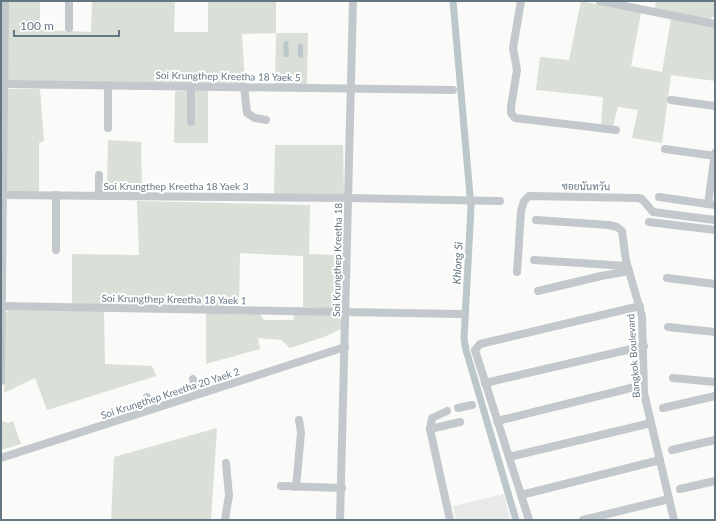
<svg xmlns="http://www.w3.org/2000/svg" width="716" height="521" font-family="Lato,Sarabun,sans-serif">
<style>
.built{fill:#e8e9e9}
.green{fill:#dadfd7}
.water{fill:#bbc7cb}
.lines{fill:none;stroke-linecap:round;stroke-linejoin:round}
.canal{stroke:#bbc7cb;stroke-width:7}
.minor{stroke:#c3c8cc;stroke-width:8}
.labels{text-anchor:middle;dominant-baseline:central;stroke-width:4;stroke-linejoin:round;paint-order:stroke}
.street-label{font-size:10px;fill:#657683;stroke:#fff}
.water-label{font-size:11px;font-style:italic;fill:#60757c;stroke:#fff}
</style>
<rect width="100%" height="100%" fill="#fafaf8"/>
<polygon class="built" points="504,494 510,520 456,520 453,506"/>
<g class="green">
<polygon points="7,1 40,1 40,30 91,32 92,1 175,1 174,32 208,32 208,1 276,1 276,33 308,33 307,86 275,85 276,33 242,34 245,84 7,83"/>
<polygon points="581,1 641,13 631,66 662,72 671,19 715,28 715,81 671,75 662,143 632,138 638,110 618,107 613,126 601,125 603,97 536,90 540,57 569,60"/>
<polygon points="656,1 715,1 714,16 709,20 655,8"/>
<polygon points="7,89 40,89 44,141 39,143 39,192 10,193 5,188"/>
<polygon points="208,90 208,143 174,143 175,91"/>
<polygon points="108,140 141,142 142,193 107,193"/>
<polygon points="275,145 343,145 344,194 274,195"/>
<polygon points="137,201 310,205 309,254 342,255 342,309 303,307 303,256 240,253 239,307 72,304 72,254 139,255"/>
<polygon points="8,310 104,311 105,364 152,366 156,376 47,410 35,378 4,393 5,315"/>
<polygon points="206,312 258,312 264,320 294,320 293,313 342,314 341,329 324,337 290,348 281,340 258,338 260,349 206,364"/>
<polygon points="1,421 8,423 13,421 21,444 1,450"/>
<polygon points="217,428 211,520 111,520 114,457"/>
</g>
<g class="water">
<polygon points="286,41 288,41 289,57 284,57 283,44"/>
<polygon points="300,43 303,45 303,57 300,58 298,56 298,45"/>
</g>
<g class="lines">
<polyline class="canal" points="453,1 471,207 464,339 466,350 516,520"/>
<g class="minor">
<polyline points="69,1 69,28"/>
<polyline points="521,1 513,48 517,70 511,107 511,113 515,118 616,130"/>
<polyline points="600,1 715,24"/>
<polyline points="1,84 453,90"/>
<polyline points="191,86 191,122"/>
<polyline points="244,87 247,113 255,118 266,120"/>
<polyline points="671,100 715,106"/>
<polyline points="108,128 108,85"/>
<polyline points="665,149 715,156"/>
<polyline points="99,175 99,196"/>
<polyline points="1,195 348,198 500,201"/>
<polyline points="659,197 715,205"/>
<polyline points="708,204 715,153"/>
<polyline points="536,220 609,225 617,227 622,231 626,261 642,316 644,393 674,520"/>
<polyline points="649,222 715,230"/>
<polyline points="56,250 56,195"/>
<polyline points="534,260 627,266"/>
<polyline points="517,272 521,211 524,201 529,196 638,198 642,199 653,212 715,220"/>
<polyline points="667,278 715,284"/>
<polyline points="538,291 601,276 629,271"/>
<polyline points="1,306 461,314"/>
<polyline points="668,327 715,332"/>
<polyline points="673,378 715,382"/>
<polyline points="193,379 198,393"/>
<polyline points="1,381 5,1"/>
<polyline points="485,383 644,346"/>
<polyline points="147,397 151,409"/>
<polyline points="458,408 472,405"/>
<polyline points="663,408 715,396"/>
<polyline points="497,421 643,385"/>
<polyline points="430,429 432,418 447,411"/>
<polyline points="672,450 715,440"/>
<polyline points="509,457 651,423"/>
<polyline points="1,458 345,347"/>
<polyline points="281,486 342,488"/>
<polyline points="296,487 301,433 299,420"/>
<polyline points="680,489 715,481"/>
<polyline points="521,495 660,460"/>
<polyline points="225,520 229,495 226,463"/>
<polyline points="340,520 353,1"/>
<polyline points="450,520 430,429 460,422"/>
<polyline points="529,520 475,350 480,344 640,306"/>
<polyline points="583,520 669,499"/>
</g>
</g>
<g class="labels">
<g class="street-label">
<text transform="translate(228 76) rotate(1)">Soi Krungthep Kreetha 18 Yaek 5</text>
<text x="176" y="186">Soi Krungthep Kreetha 18 Yaek 3</text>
<text transform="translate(586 186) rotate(1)">ซอยนันทวัน</text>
<text transform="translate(337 260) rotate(-89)">Soi Krungthep Kreetha 18</text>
<text transform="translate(174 299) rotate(1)">Soi Krungthep Kreetha 18 Yaek 1</text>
<text transform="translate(633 356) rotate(-94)">Bangkok Boulevard</text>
<text transform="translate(170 393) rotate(-18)">Soi Krungthep Kreetha 20 Yaek 2</text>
</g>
<g class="water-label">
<text transform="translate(457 263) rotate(-87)">Khlong Si</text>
</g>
</g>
<rect width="716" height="521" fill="none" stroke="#657683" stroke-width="4"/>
<path d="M14 30v6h105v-6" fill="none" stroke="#657683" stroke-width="2"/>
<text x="20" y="30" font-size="12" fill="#657683" stroke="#ffffff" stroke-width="3" paint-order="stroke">100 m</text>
</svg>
